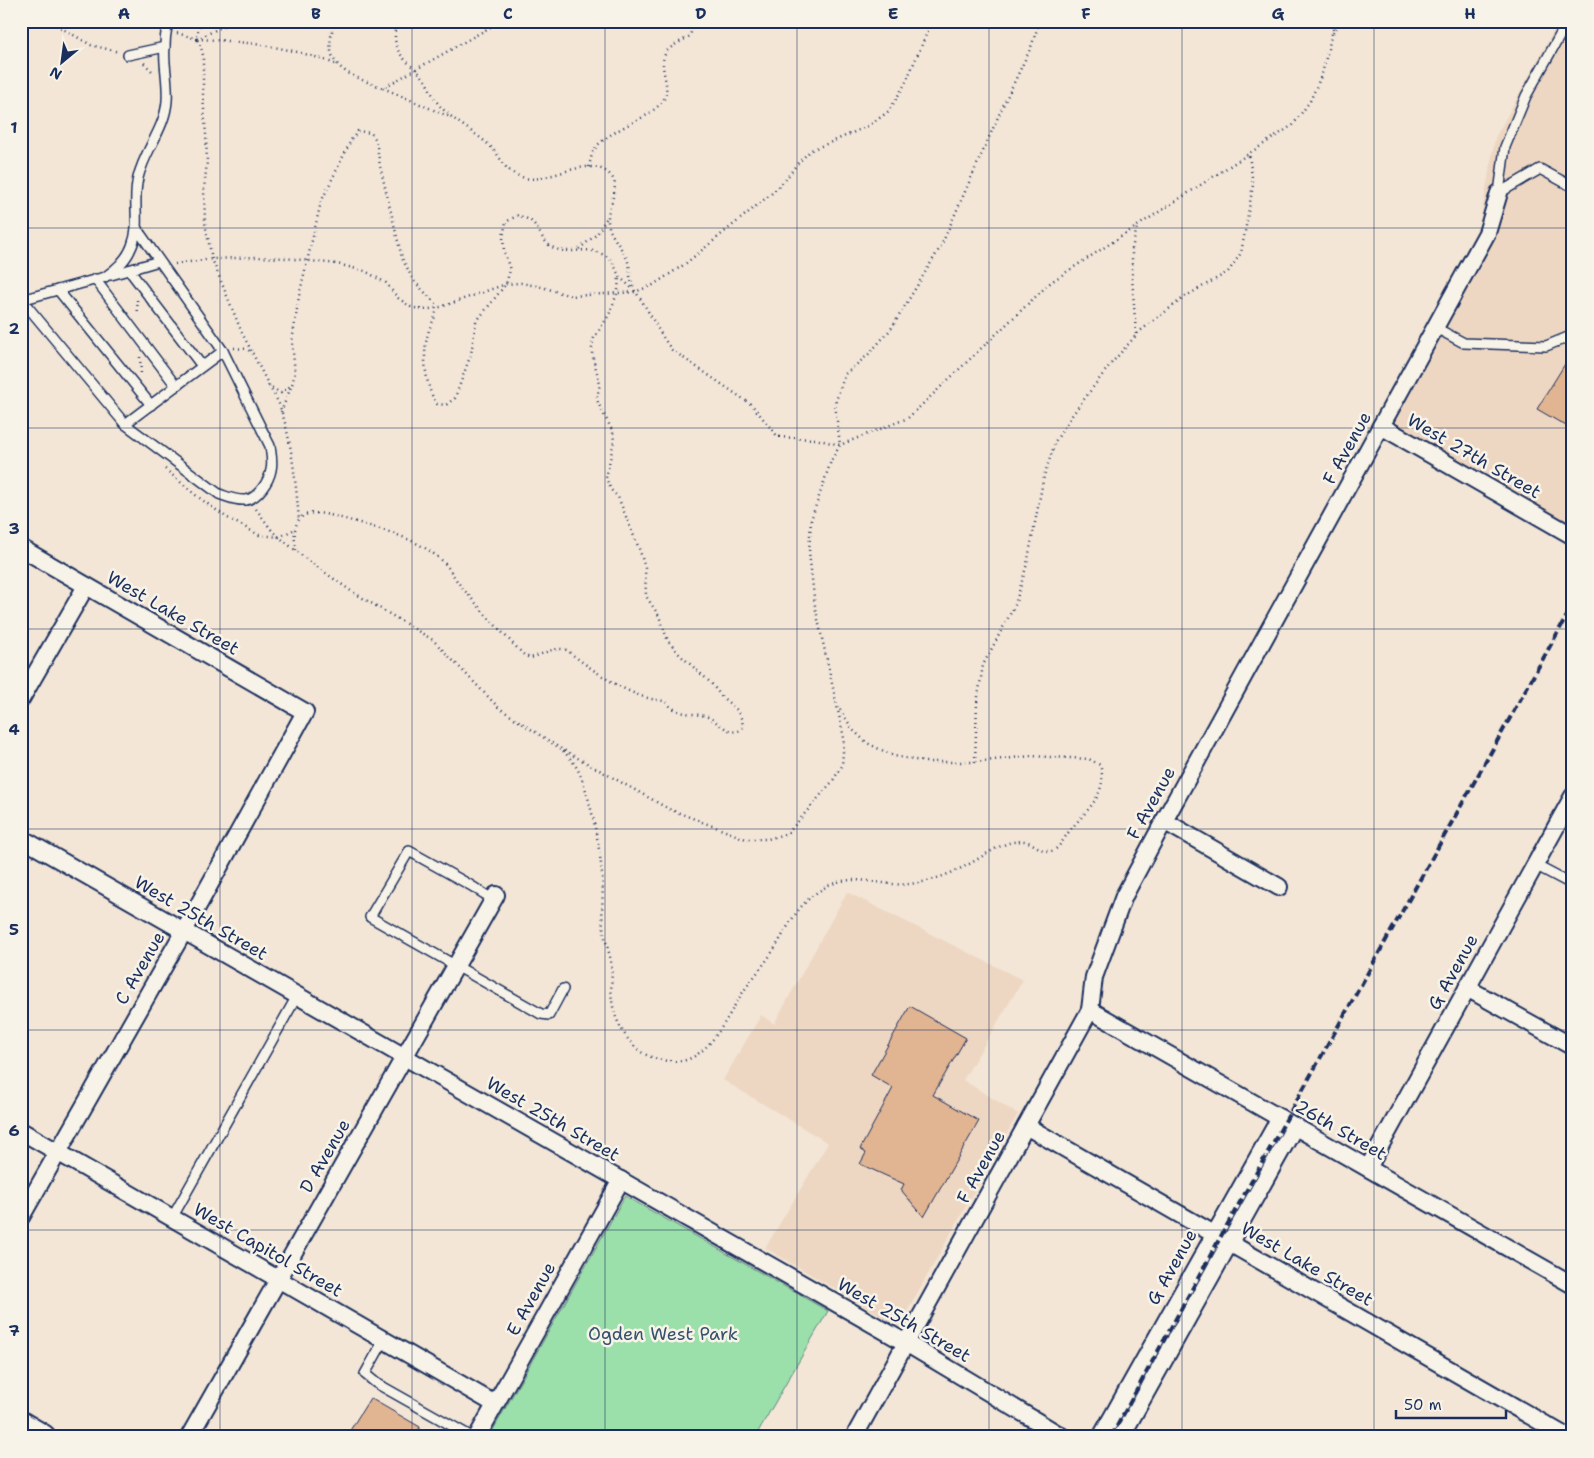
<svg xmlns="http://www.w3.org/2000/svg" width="1594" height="1458" font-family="'Shantell Sans',sans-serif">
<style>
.built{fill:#eed7c2}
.green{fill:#9bdfaa;stroke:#5b8784}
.building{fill:#e1b492;stroke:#1b2f5e}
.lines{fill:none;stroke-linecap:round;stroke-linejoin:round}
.lane-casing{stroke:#1b2f5e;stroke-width:12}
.street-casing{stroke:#1b2f5e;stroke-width:20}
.secondary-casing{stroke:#1b2f5e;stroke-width:28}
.path{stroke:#1b2f5e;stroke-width:2.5;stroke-dasharray:1 4;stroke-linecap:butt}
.lane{stroke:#f7f3e8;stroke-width:9}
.street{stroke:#f7f3e8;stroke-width:16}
.secondary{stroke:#f7f3e8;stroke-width:24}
.rail{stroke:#1b2f5e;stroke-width:4;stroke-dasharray:8 4;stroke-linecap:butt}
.grid{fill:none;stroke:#1b2f5e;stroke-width:1;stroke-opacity:0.55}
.labels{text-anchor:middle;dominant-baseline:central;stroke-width:5;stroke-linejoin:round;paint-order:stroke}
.street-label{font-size:18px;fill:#1b2f5e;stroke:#f7f3e8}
.park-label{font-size:18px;fill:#35526d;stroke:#f7f3e8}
.neatline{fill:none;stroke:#1b2f5e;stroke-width:2}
.grid-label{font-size:16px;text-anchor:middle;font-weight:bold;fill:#1b2f5e}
</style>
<rect width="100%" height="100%" fill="#f3e6d7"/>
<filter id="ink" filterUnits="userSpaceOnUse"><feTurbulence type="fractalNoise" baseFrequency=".02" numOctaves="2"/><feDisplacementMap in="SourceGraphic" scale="10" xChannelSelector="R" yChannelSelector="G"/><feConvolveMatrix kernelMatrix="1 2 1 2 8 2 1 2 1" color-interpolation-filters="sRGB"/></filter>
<g filter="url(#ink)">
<g class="built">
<polygon points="1559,21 1573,21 1573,527 1376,415 1478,234 1495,138"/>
<polygon points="847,892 1023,980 963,1080 1018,1114 899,1326 765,1248 828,1143 723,1080 761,1015 774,1024"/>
</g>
<polygon class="green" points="625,1196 828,1311 755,1437 489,1437"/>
<g class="building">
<polygon points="1573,351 1573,430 1537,409"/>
<polygon points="910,1006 966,1038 933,1095 979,1121 924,1217 901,1190 904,1184 860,1164 866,1153 860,1149 893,1088 871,1075"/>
<polygon points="370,1398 420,1427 415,1437 346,1437"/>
</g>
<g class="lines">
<defs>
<g id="lane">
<polyline points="128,55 165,47"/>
<polyline points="1499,193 1505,147 1526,96 1568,21"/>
<polyline points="1499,193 1540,169 1573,187"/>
<polyline points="129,270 202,366"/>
<polyline points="111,275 159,261"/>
<polyline points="95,279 176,386"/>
<polyline points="58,290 151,405"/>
<path d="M 21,300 L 105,277 C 117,269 127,259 132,246 C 141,224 132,201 138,178 C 144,151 165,129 167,101 C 168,88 166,76 165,63 C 164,49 165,35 168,21"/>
<path d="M 22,300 L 125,424 L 219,494 C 228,497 236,501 246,500 C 258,498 269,481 271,470 C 273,462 271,454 270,446 L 223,351 L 137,229"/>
<polyline points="1436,328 1464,343 1546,346 1573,335"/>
<polyline points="125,424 223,351"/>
<polyline points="1535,865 1573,885"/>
<polyline points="494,900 470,885 409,851 370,917 541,1014 549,1015 563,989"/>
<polyline points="172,1218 297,996"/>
<polyline points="384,1340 365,1374 376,1383 472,1437"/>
</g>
<g id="street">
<polyline points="1381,426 1573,536"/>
<polyline points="21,548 305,712 184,931 21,1217"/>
<polyline points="21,699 86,586"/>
<polyline points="1164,821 1279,887"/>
<polyline points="21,838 906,1343 1063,1437"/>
<polyline points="1467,988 1573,1047"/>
<polyline points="1090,1010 1573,1285"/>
<polyline points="1026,1126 1567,1437"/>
<polyline points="21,1131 495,1404"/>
<polyline points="1368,1168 1573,796"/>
<polyline points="189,1437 496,895"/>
<polyline points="477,1437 621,1180"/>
<polyline points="854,1437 1090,1010 1094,977 1124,896 1164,821 1487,233 1499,193"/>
<polyline points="1101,1437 1280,1118"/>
<polyline points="1121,1437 1295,1126"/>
</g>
<polyline id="secondary" points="21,1424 43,1437"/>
</defs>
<use href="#lane" class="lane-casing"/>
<use href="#street" class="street-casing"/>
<use href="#secondary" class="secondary-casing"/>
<g class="path">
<polyline points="53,21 56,25 91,45 119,52"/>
<polyline points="202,21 198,30 197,39 200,44 203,55 203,96 206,135 207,162 204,189 205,223 212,259 242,333 252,352"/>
<path d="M 335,21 C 319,67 347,74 383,88 L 501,21"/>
<path d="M 395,21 C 395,29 394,40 397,48 C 402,60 414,67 422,76 C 430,86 433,100 442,108 C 456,123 475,132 490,146 C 504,159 501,171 525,178 C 550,184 591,151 612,177 C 620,189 608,205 608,218 C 607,236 625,248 629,265 C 630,269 630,273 630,276 C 631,281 633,286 635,291"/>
<polyline points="177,33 197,39 234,21"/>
<polyline points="1333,33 1342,21"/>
<path d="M 197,39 C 242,41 293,47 335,64"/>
<polyline points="144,63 154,73"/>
<polyline points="383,88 450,117"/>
<path d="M 589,167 C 590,162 591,157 593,152 C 601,136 631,124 647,115 C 652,111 661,105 664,99 C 672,84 656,66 667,51 C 671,46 684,40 690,36 L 694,21"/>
<polyline points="579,249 597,234 608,216"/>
<polyline points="175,264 212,259 256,257 285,258 337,264 365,271 386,283 398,298 411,307 424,310 441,307 506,284 521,283 542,287 571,296 635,292 653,285 685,264 771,194 786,179 797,164 811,150 834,141 870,125 889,111 905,84 932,21"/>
<polyline points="137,300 138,314"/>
<polyline points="1136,334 1132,277 1132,249 1137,227"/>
<path d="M 234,348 L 247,349 L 253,354 L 269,386 L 281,393 L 292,385 L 295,373 L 292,342 L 299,296 L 321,202 L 351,140 L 358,131 L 371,133 L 376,140 L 380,166 L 402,258 L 413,280 L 436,304 C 437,321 431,320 428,334 C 422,353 425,388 437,404 L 446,405 L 455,398 L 471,354 L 476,322 L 506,284 L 510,270 L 504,251 L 503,237 L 506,222 L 518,215 C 522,217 529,219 532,222 C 540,229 542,243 554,248 C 571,256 584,245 602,254 C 617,261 613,268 621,278 C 626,283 632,288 637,294 C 650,312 658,332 672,350 L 752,405 L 778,437 L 815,439 L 840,445 L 835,404 L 845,374 L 868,355 L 891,329 L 941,246 L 1002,108 L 1031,47 L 1040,21"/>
<polyline points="140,357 141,374"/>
<path d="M 269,386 C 273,393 278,400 280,407 C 292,440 296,485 299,520"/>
<polyline points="281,412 291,387"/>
<polyline points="165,469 198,497 226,517 259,535 279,537 295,529"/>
<polyline points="256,509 273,532 306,559 351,591 433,640 499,708 558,747 669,809 746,839 768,839 788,833 832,782 842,766 844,738 815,606 809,552 811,520 831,461 840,445 908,418 1051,282 1293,125 1310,101 1322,74 1335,21"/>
<path d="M 296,550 C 294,538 292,518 308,514 C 321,511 336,517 349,520 C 380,529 414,537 439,558 C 449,566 453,576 460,585 C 468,595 477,604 485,614 C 498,628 511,642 524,655 L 530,658 C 543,655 552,646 566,650 C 593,670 630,699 665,701 C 678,716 688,712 705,716 C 715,718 733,741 743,727 L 742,720 L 737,710 L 721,696 L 711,683 L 680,655 L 668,641 L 659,616 L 646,596 L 645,568 L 640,551 L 618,497 L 611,490 L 606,478 L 614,441 L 613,432 L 598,403 L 597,397 L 600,384 L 592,354 L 592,346 L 594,338 L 609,315 L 618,291 L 619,276"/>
<path d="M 563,751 C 567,755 572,760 575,765 C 589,786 600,848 602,874 C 604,891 601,908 603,926 C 604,938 609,950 611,962 C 613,975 610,988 612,1000 C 614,1019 625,1040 641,1052 C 654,1060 677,1065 691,1058 C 712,1048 726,1020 738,1000 C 748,983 762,968 773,951 C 791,923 798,900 830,885 C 854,873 884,887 909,884 C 932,882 952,873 971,863 C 983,856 996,847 1009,843 C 1012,842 1019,841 1023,841 C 1034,841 1045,858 1057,848 C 1062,843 1066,835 1071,829 C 1087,810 1109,793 1100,765 L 1089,759 L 1031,756 L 975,762 L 926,762 L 894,756 L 867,743 L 853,730 L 839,708"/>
<polyline points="975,762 977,703 983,665 1015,605 1027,564 1044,476 1056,440 1073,414 1109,366 1140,331 1186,296 1228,272 1241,253 1246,226 1253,185 1249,154"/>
</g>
<use href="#lane" class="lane"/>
<use href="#street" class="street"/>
<use href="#secondary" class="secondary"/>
<polyline class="rail" points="1111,1437 1220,1238 1573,605"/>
</g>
</g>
<path class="grid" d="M 220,21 L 220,1437M 412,21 L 412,1437M 605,21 L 605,1437M 797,21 L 797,1437M 989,21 L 989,1437M 1182,21 L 1182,1437M 1374,21 L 1374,1437M 21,228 L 1573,228M 21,428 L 1573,428M 21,629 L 1573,629M 21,829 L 1573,829M 21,1030 L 1573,1030M 21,1230 L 1573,1230"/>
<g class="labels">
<g class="street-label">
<text transform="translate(1347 448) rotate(-61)">F Avenue</text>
<text transform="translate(1474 456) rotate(30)">West 27th Street</text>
<text transform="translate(173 613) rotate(30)">West Lake Street</text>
<text transform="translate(1151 803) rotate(-61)">F Avenue</text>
<text transform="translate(201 918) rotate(30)">West 25th Street</text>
<text transform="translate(140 968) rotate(-60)">C Avenue</text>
<text transform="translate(1453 972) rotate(-61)">G Avenue</text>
<text transform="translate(553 1119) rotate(30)">West 25th Street</text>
<text transform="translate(1341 1130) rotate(30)">26th Street</text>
<text transform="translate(325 1156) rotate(-60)">D Avenue</text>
<text transform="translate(981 1167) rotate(-61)">F Avenue</text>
<text transform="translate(268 1250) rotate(30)">West Capitol Street</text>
<text transform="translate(1307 1264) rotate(30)">West Lake Street</text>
<text transform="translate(1172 1267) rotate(-61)">G Avenue</text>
<text transform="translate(531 1299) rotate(-61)">E Avenue</text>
<text transform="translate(904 1320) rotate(30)">West 25th Street</text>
</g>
<g class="park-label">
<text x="663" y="1334">Ogden West Park</text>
</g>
</g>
<rect width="1594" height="1458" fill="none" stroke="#f7f3e8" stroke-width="55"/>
<g transform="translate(62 62) rotate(209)" stroke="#f7f3e8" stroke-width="4" paint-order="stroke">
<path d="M0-4L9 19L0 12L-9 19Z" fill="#1b2f5e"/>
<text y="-8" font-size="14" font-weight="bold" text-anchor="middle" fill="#1b2f5e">N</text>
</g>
<path d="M1396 1410v8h110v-8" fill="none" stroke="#1b2f5e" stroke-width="2.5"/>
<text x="1404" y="1410" font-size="15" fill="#1b2f5e" stroke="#f7f3e8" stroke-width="4" paint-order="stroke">50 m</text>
<rect x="28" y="28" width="1538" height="1402" class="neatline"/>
<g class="grid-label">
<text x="124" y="19">A</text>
<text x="316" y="19">B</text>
<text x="508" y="19">C</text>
<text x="701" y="19">D</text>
<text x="893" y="19">E</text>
<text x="1086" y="19">F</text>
<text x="1278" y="19">G</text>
<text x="1470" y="19">H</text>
<text x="14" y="133">1</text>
<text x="14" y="334">2</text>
<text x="14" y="534">3</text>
<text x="14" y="735">4</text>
<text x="14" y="935">5</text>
<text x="14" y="1136">6</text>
<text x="14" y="1336">7</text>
</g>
</svg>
